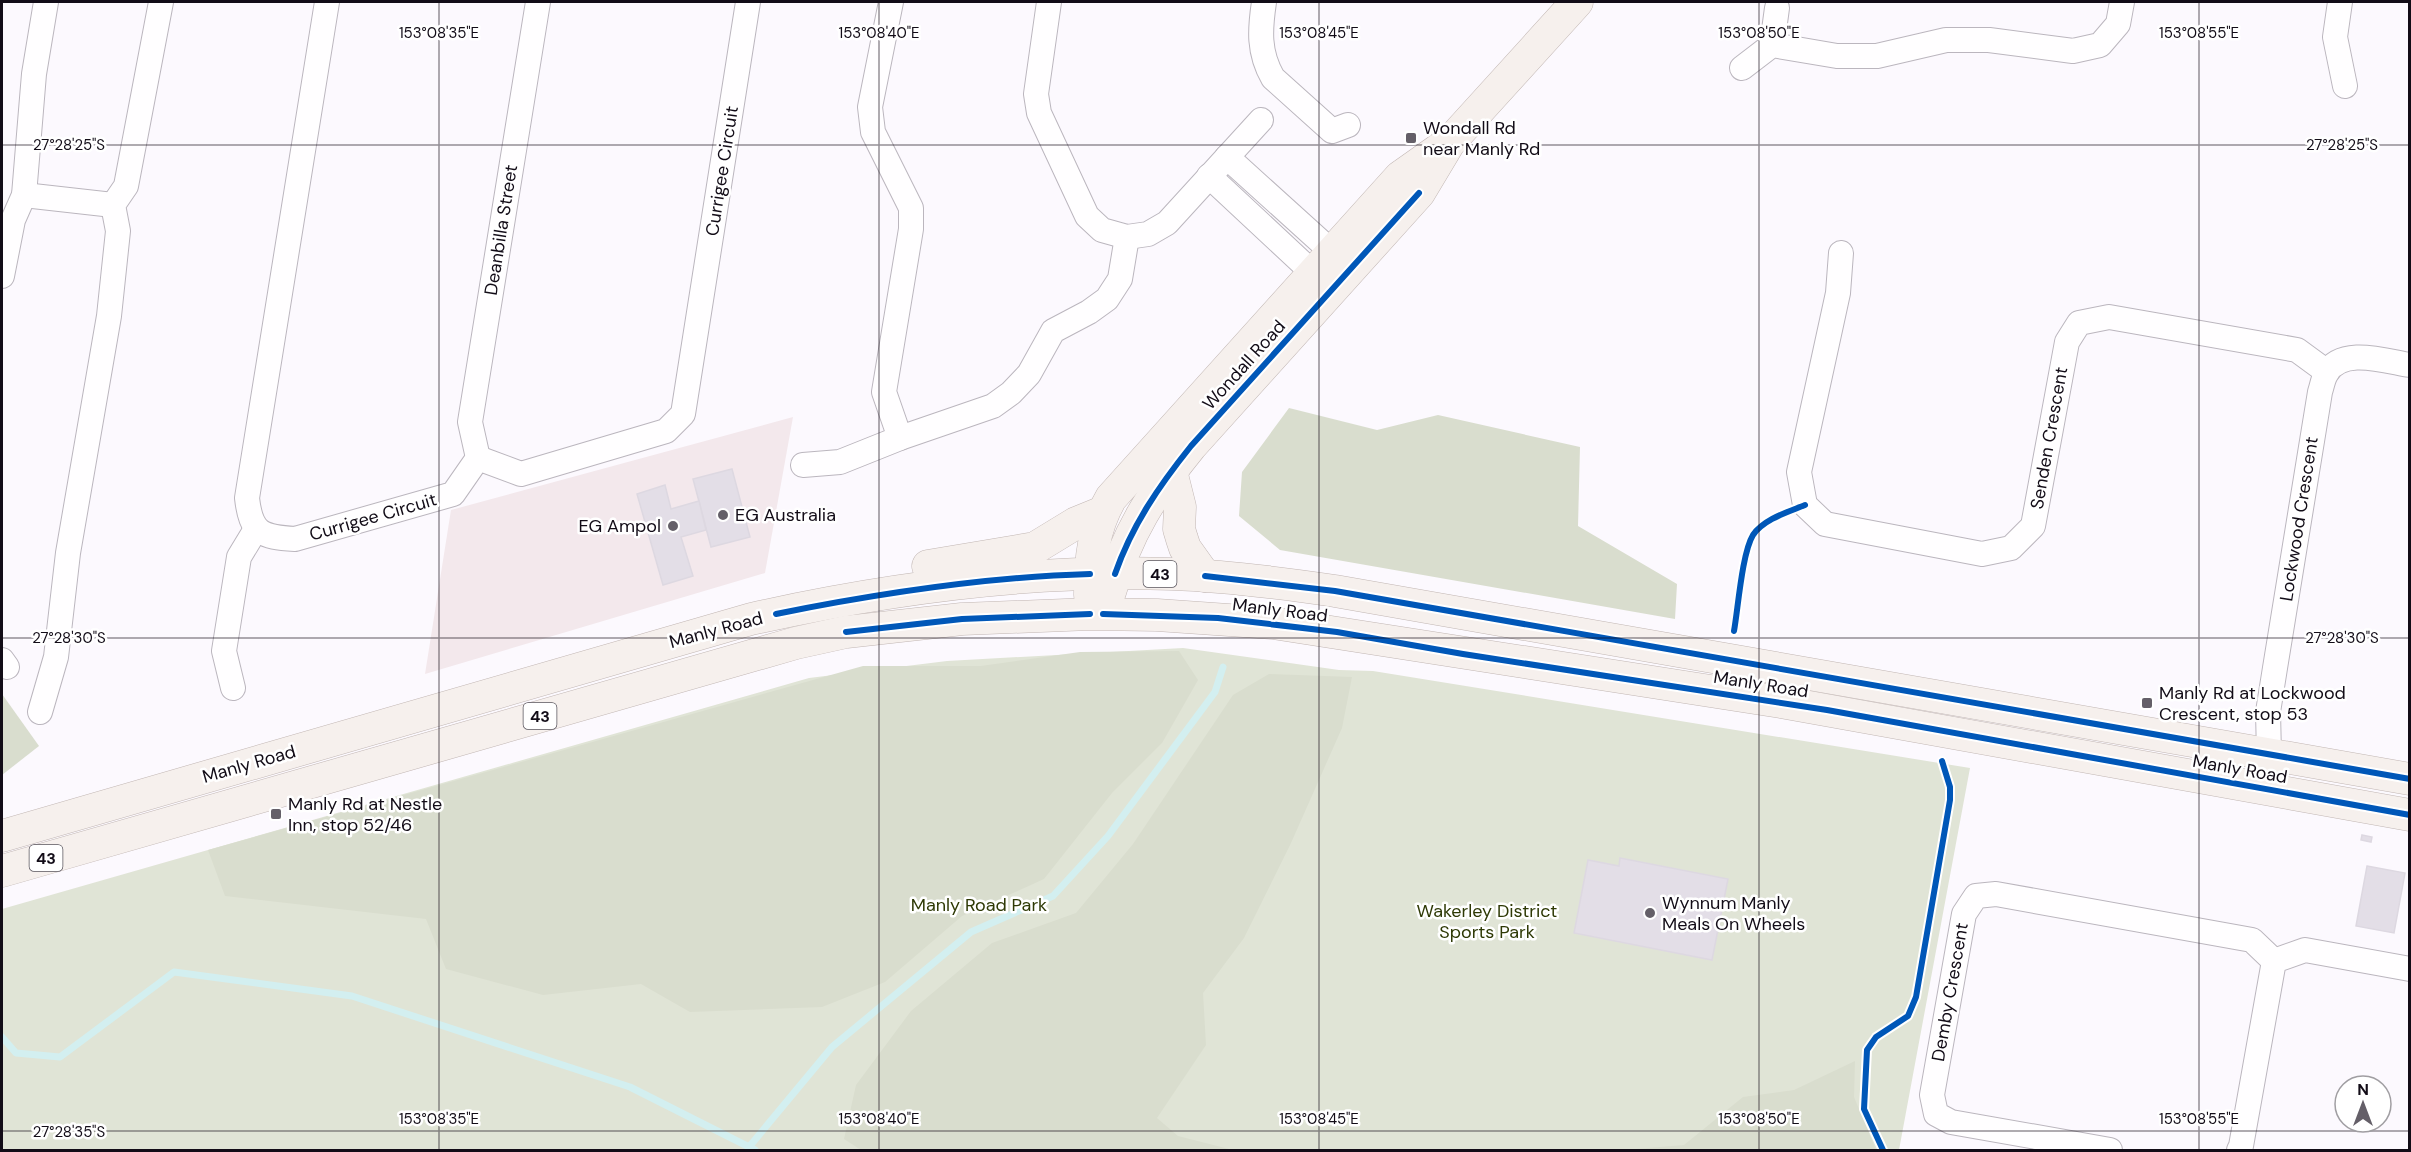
<svg xmlns="http://www.w3.org/2000/svg" width="2411" height="1152" font-family="'DM Sans',sans-serif">
<style>
.commercial{fill:#f3e8ec}
.green{fill:#e0e4d6}
.forest{fill:#d9ddce}
.lines{fill:none;stroke-linecap:round;stroke-linejoin:round}
.stream{stroke:#d3eff0;stroke-width:7}
.building{fill:#e3dee7;stroke:#ddd8e1;stroke-width:1.5}
.minor-casing{stroke:#bbb6be;stroke-width:26}
.major-casing{stroke:#c1b6b3;stroke-width:33}
.minor{stroke:#fffeff;stroke-width:24}
.major{stroke:#f6f0ed;stroke-width:32}
.cycleway-casing{stroke:#fff;stroke-width:10}
.cycleway{stroke:#0057b8;stroke-width:6}
.ticks{fill:none;stroke:#120c17;stroke-width:1.5;stroke-opacity:0.45}
.poi-dot{fill:#645f68;stroke:#fff;stroke-width:2}
.labels{text-anchor:middle;dominant-baseline:central;stroke-width:5;stroke-linejoin:round;paint-order:stroke}
.shield{fill:#fff;stroke:#59555d;stroke-width:1.5}
.shield-label{font-size:16px;font-weight:bold;fill:#120c17}
.poi-label{font-size:18px;fill:#120c17;stroke:#fff;text-anchor:start}
.street-label{font-size:18px;fill:#120c17;stroke:#fff}
.park-label{font-size:18px;fill:#2e3905;stroke:#fff}
.ticks-label{font-size:15px;text-anchor:middle;fill:#120c17;stroke:#fff;stroke-width:5;stroke-linejoin:round;paint-order:stroke}
</style>
<rect width="100%" height="100%" fill="#fcf9fe"/>
<polygon class="commercial" points="793,417 765,573 425,674 451,510"/>
<polygon class="green" points="1183,648 1339,670 1373,671 1970,768 1899,1150 2,1150 2,909 809,678 947,661"/>
<g class="forest">
<polygon points="1289,408 1377,430 1438,415 1580,447 1578,526 1677,584 1675,619 1280,550 1239,516 1242,472"/>
<polygon points="1179,651 1198,680 1162,743 1112,793 1044,879 962,916 885,982 822,1007 690,1012 641,984 543,995 446,969 426,919 225,896 208,850 863,666 981,666 1080,652"/>
<polygon points="1269,674 1352,677 1342,728 1291,843 1244,938 1203,993 1206,1045 1157,1118 1178,1136 1233,1150 861,1150 844,1139 856,1085 911,1011 992,943 1076,913 1133,844 1233,695"/>
<polygon points="2,694 39,746 2,775"/>
<polygon points="1855,1061 1854,1097 1876,1150 1624,1150 1684,1145 1743,1097 1794,1090"/>
</g>
<g class="lines">
<g class="stream">
<polyline points="2,1037 16,1053 60,1057 174,972 352,996 630,1087 755,1150"/>
<polyline points="749,1147 832,1047 971,932 1053,896 1108,836 1215,692 1223,667"/>
</g>
</g>
<g class="building">
<polygon points="732,469 750,537 711,547 693,479"/>
<polygon points="665,485 671,509 699,501 706,530 681,537 693,576 663,585 637,494"/>
<polygon points="2362,835 2372,837 2371,842 2361,840"/>
<polygon points="1620,858 1728,879 1712,960 1574,933 1588,860 1619,866"/>
<polygon points="2367,866 2405,873 2394,933 2356,926"/>
</g>
<g class="lines">
<defs>
<g id="minor">
<path d="M 327,2 L 247,498 C 251,533 261,537 295,539 L 453,494 L 478,458 L 521,474 L 666,431 L 683,414 L 748,2"/>
<polyline points="891,2 870,107 873,132 911,208 911,229 884,392 900,438"/>
<polyline points="1049,2 1036,94 1039,113 1087,216 1102,230 1127,237 1148,234 1167,223 1261,120"/>
<path d="M 1264,2 C 1260,29 1258,52 1273,78 L 1332,131 L 1348,125"/>
<polyline points="2340,2 2335,37 2345,86"/>
<polyline points="1772,45 1777,8"/>
<polyline points="1742,68 1772,45 1837,56 1877,56 1946,40 1989,40 2073,51 2100,45 2118,24 2122,2"/>
<polyline points="1227,157 1332,252"/>
<polyline points="1209,176 1313,273"/>
<polyline points="24,195 113,205"/>
<polyline points="1841,253 1838,293 1799,472 1805,505 1825,524 1982,554 2011,548 2033,526 2067,342 2079,323 2109,317 2297,350 2327,372"/>
<polyline points="2,276 13,220 24,195 34,74 46,2"/>
<polyline points="478,458 470,422 538,2"/>
<polyline points="803,465 840,462 900,438 993,406 1011,393 1029,374 1053,331 1089,312 1107,299 1120,279 1127,237"/>
<polyline points="2,660 7,667"/>
<polyline points="233,688 224,651 239,557 256,529"/>
<polyline points="40,712 56,657 68,553 109,316 118,231 113,205 126,186 161,2"/>
<path d="M 2269,754 L 2268,712 L 2275,668 L 2320,392 C 2322,386 2323,379 2326,374 C 2341,346 2385,361 2410,365"/>
<polyline points="2110,1150 1951,1122 1936,1114 1932,1095 1964,914 1976,896 1996,894 2252,940 2274,961"/>
<polyline points="2239,1150 2241,1146 2274,961 2305,950 2410,969"/>
</g>
<g id="major">
<polyline points="1171,471 1180,507 1179,529 1182,539 1185,548 1205,576"/>
<polyline points="928,566 1035,548 1076,523 1103,512"/>
<path d="M 1110,592 C 1127,532 1152,494 1191,446 L 1419,193 L 1449,143 L 1577,2"/>
<path d="M 1090,595 C 1090,560 1093,529 1111,498 L 1400,177 L 1441,148"/>
<path d="M 2,836 L 751,619 C 889,588 1030,569 1172,574 C 1227,576 1281,583 1335,591 L 2410,779"/>
<polyline points="2,871 796,643 846,632 962,619 1090,614 1157,615 1273,623 1781,702 2410,815"/>
</g>
</defs>
<use href="#minor" class="minor-casing"/>
<use href="#major" class="major-casing"/>
<use href="#minor" class="minor"/>
<use href="#major" class="major"/>
<defs>
<g id="cycleway">
<path d="M 1115,574 C 1132,525 1159,486 1191,446 L 1419,193"/>
<polyline points="1205,576 1335,591 2410,779"/>
<path d="M 776,614 C 880,593 984,577 1090,574"/>
<polyline points="1103,614 1218,618 1337,632 1463,654 1827,710 2410,815"/>
<path d="M 1734,631 C 1738,609 1742,553 1753,535 C 1764,519 1788,512 1805,505"/>
<polyline points="846,632 962,619 1090,614"/>
<polyline points="1883,1150 1864,1109 1867,1050 1876,1037 1908,1016 1916,997 1950,800 1950,787 1942,761"/>
</g>
</defs>
<use href="#cycleway" class="cycleway-casing"/>
<use href="#cycleway" class="cycleway"/>
</g>
<path class="ticks" d="M 439,2 L 439,1150M 879,2 L 879,1150M 1319,2 L 1319,1150M 1759,2 L 1759,1150M 2199,2 L 2199,1150M 2,145 L 2410,145M 2,638 L 2410,638M 2,1131 L 2410,1131"/>
<g class="poi-dot">
<rect x="1405" y="132" width="12" height="12" rx="3"/>
<circle cx="723" cy="515" r="6"/>
<circle cx="673" cy="526" r="6"/>
<rect x="2141" y="697" width="12" height="12" rx="3"/>
<rect x="270" y="808" width="12" height="12" rx="3"/>
<circle cx="1650" cy="913" r="6"/>
</g>
<g class="labels">
<g class="shield">
<rect x="1143.5" y="561" width="33" height="26" rx="4.5"/>
<rect x="523.5" y="703" width="33" height="26" rx="4.5"/>
<rect x="29.5" y="845" width="33" height="26" rx="4.5"/>
</g>
<g class="shield-label">
<text x="1160" y="574">43</text>
<text x="540" y="716">43</text>
<text x="46" y="858">43</text>
</g>
<g class="poi-label">
<text x="1423" y="128">Wondall Rd<tspan x="1423" dy="21">near Manly Rd</tspan></text>
<text x="735" y="515">EG Australia</text>
<text x="661" y="526" text-anchor="end">EG Ampol</text>
<text x="2159" y="693">Manly Rd at Lockwood<tspan x="2159" dy="21">Crescent, stop 53</tspan></text>
<text x="288" y="804">Manly Rd at Nestle<tspan x="288" dy="21">Inn, stop 52/46</tspan></text>
<text x="1662" y="903">Wynnum Manly<tspan x="1662" dy="21">Meals On Wheels</tspan></text>
</g>
<g class="street-label">
<text transform="translate(722 171) rotate(-81)">Currigee Circuit</text>
<text transform="translate(501 230) rotate(-81)">Deanbilla Street</text>
<text transform="translate(1244 365) rotate(-48)">Wondall Road</text>
<text transform="translate(2049 438) rotate(-80)">Senden Crescent</text>
<text transform="translate(373 517) rotate(-16)">Currigee Circuit</text>
<text transform="translate(2299 519) rotate(-81)">Lockwood Crescent</text>
<text transform="translate(1280 610) rotate(7)">Manly Road</text>
<text transform="translate(716 630) rotate(-15)">Manly Road</text>
<text transform="translate(1761 684) rotate(9)">Manly Road</text>
<text transform="translate(249 764) rotate(-16)">Manly Road</text>
<text transform="translate(2240 769) rotate(10)">Manly Road</text>
<text transform="translate(1950 992) rotate(-80)">Demby Crescent</text>
</g>
<g class="park-label">
<text x="979" y="905">Manly Road Park</text>
<text x="1487" y="911">Wakerley District<tspan x="1487" dy="21">Sports Park</tspan></text>
</g>
</g>
<g class="ticks-label">
<text x="439" y="38">153°08'35"E</text>
<text x="879" y="38">153°08'40"E</text>
<text x="1319" y="38">153°08'45"E</text>
<text x="1759" y="38">153°08'50"E</text>
<text x="2199" y="38">153°08'55"E</text>
<text x="69" y="150">27°28'25"S</text>
<text x="2342" y="150">27°28'25"S</text>
<text x="69" y="643">27°28'30"S</text>
<text x="2342" y="643">27°28'30"S</text>
<text x="439" y="1124">153°08'35"E</text>
<text x="879" y="1124">153°08'40"E</text>
<text x="1319" y="1124">153°08'45"E</text>
<text x="1759" y="1124">153°08'50"E</text>
<text x="2199" y="1124">153°08'55"E</text>
<text x="69" y="1137">27°28'35"S</text>
</g>
<rect width="2411" height="1152" fill="none" stroke="#120c17" stroke-width="6"/>
<g transform="translate(2363 1104)"><circle r="28" fill="#ffffff" stroke="#a09ea2" stroke-width="1.5"/>
<path d="M0-4.5L10 22L0 15L-10 22Z" fill="#645f68"/>
<text y="-9" font-size="16" font-weight="bold" text-anchor="middle" fill="#120c17">N</text>
</g>
</svg>
